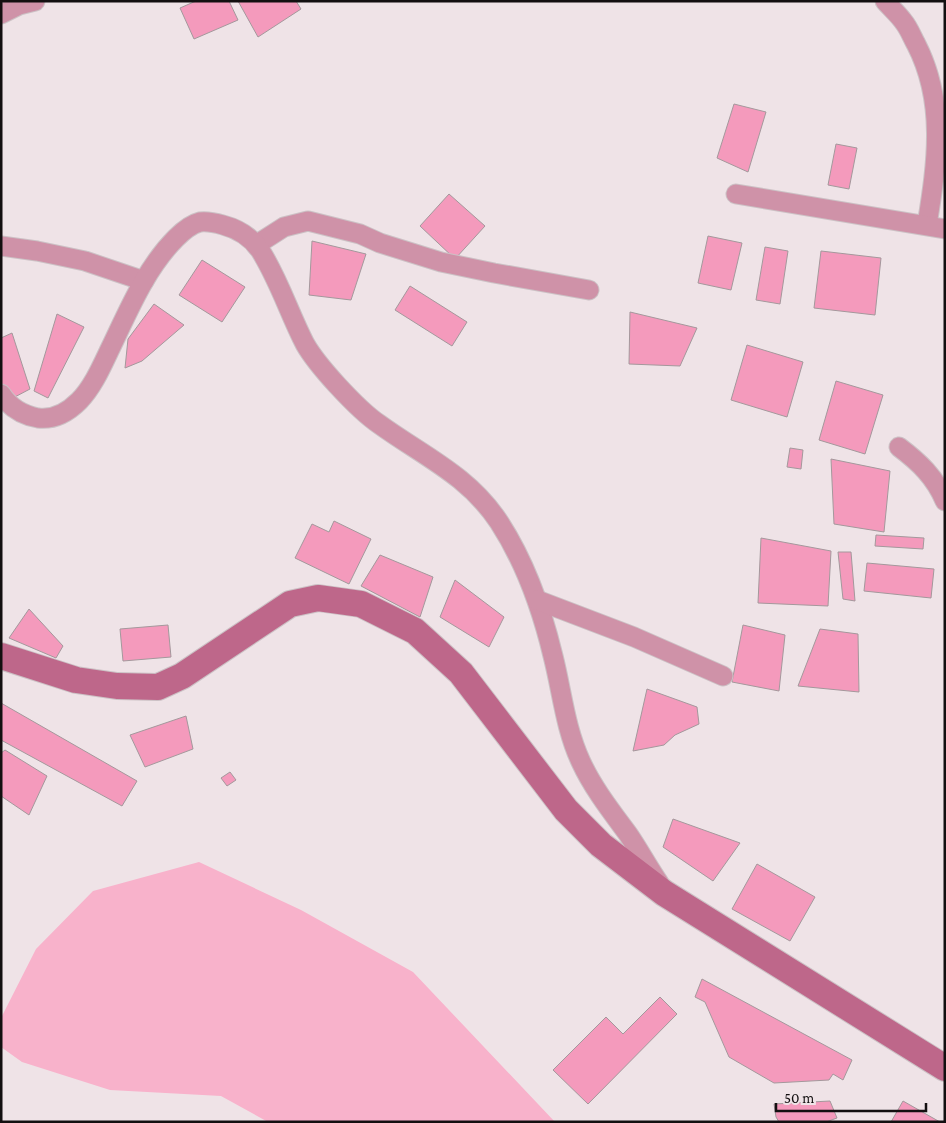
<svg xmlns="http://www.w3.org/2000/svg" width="946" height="1123" font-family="'Crimson Pro',serif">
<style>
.green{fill:#f8b2cb}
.building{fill:#f49abc;stroke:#a4989c}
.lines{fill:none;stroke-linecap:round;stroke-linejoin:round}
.street-casing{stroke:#ccc1c5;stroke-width:21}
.secondary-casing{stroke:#ccc1c5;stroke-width:28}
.street{stroke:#cf92a8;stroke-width:19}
.secondary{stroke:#be678a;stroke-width:26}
</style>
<rect width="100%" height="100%" fill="#efe3e7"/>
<polygon class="green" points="199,862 301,910 413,972 555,1122 268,1122 221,1096 110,1090 22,1062 1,1047 1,1018 36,949 93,891"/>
<g class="building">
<polygon points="196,1 229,1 238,20 194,39 180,8"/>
<polygon points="238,1 296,1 301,9 258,37"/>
<polygon points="734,104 766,112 748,172 717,158"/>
<polygon points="836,144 857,148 849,189 828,185"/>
<polygon points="449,194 485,226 455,259 420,226"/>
<polygon points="708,236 742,243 731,290 698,283"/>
<polygon points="312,241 366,254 351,300 309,295"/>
<polygon points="765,247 788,251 780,304 756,300"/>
<polygon points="821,251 881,258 875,315 814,308"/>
<polygon points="202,260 245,287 222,322 179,295"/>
<polygon points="410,286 467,322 452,346 395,310"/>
<polygon points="154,304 184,325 142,361 125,368 128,339"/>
<polygon points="630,312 697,328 680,366 629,364"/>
<polygon points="57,314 84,327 48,398 34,391"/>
<polygon points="12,333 30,389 9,400 1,383 1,338"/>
<polygon points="747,345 803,362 787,417 731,400"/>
<polygon points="836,381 883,395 865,454 819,440"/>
<polygon points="790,448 803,450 801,469 787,467"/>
<polygon points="831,459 890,471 884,532 834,524"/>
<polygon points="334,521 371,539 349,584 295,558 312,524 329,532"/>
<polygon points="876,535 924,538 923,549 875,546"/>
<polygon points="761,538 831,551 828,606 758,603"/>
<polygon points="838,552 851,552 855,601 843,599"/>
<polygon points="380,555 433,577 420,617 361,586"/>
<polygon points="867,563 934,569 931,598 864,591"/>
<polygon points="455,580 504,617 489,647 440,617"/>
<polygon points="29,609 63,646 56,658 9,638"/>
<polygon points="168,625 171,657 123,661 120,629"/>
<polygon points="743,625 785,635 779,691 732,682"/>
<polygon points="820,629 858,634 859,692 798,686"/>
<polygon points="647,689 697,707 699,724 675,735 664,745 633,751"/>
<polygon points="1,703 137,781 122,806 1,740"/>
<polygon points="186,716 193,749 145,767 130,735"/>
<polygon points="5,750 47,776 29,815 1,796 1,753"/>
<polygon points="230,772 236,780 227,786 221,778"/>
<polygon points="673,819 740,843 713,881 663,847"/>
<polygon points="757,864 815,897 790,941 732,909"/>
<polygon points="702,979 852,1060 843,1080 833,1074 829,1080 774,1083 729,1057 705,1002 695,997"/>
<polygon points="660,997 677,1014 588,1104 553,1070 606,1017 623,1034"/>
<polygon points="830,1101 837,1118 826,1122 779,1122 776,1117 774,1104"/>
<polygon points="903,1101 940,1122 891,1122"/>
</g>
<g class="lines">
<defs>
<g id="street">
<path d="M 885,1 C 891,8 898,14 903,21 C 909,28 912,37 916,44 C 946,102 937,163 927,225"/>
<polyline points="1,14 19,5 35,1"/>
<polyline points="736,194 945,229"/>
<polyline points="256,245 284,227 308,221 360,234 380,243 441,262 494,273 589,290"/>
<polyline points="1,246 37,251 85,261 144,281"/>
<path d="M 1,394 C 10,408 22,415 38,418 C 54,420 68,412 79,401 C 92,388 101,368 109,351 C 128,312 145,269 176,238 C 182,232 192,224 200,222 C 208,221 216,223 223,225 C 238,229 251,237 260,250 C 279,280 289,313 305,344 C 313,358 326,373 337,385 C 349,398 364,414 379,424 C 423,456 468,475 499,522 C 525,562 542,610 553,656 C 562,691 565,728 581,762 C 593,788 611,811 628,834 C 639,850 648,867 659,883"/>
<path d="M 899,447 C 919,462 935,477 945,501"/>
<polyline points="537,600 634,637 723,676"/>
</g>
<polyline id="secondary" points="1,656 76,680 117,686 158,687 182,676 290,604 318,598 361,604 415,631 461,673 566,810 601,845 664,893 945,1068"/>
</defs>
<use href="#street" class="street-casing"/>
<use href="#secondary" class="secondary-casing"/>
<use href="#street" class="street"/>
<use href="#secondary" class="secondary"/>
</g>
<rect width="946" height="1123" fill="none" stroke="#130f10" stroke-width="5"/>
<path d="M776 1103v8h150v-8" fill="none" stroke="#130f10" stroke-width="2.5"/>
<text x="784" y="1103" font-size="15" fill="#130f10" stroke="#efe3e7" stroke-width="4" paint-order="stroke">50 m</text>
</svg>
